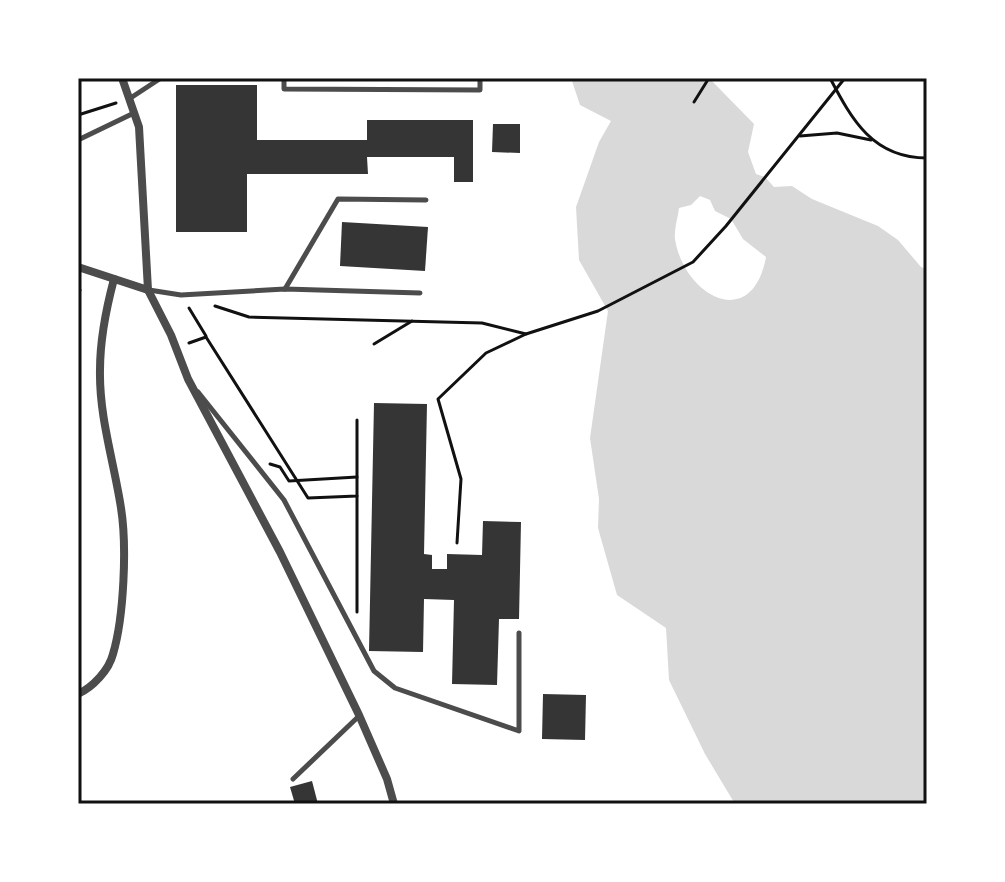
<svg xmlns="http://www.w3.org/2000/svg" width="1005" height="882" font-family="'DM Sans',sans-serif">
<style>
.water{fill:#d9d9d9;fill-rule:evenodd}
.building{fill:#353535}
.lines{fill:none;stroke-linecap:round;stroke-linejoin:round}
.path{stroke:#111;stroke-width:3}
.service{stroke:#4c4c4c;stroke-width:5}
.minor{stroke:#4c4c4c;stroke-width:8}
.neatline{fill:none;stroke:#111;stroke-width:3}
</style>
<rect width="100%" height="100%" fill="#fff"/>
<path class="water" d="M 571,78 L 709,78 L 754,124 L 748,152 L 756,174 L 765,177 L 774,187 L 792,186 L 812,199 L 878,226 L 898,240 L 921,267 L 927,269 L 927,804 L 735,804 L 705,754 L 669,680 L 666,628 L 617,595 L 598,528 L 599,499 L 590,438 L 608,311 L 579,260 L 576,207 L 599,142 L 611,121 L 580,105 ZM 700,196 L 710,200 L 715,211 L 731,219 L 743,239 L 766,257 C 752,333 684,296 675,239 C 674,229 678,217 679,208 L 691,205 Z"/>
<g class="building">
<polygon points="176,85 257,85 257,140 367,140 367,120 473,120 473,182 454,182 454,157 367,157 368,174 247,174 247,232 176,232"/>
<polygon points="493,124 520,124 520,153 492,152"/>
<polygon points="342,222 428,227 425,271 340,266"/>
<polygon points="374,403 427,404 424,554 432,555 432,569 447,569 447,554 482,555 483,521 521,522 519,619 499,619 497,685 452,684 454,600 424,599 423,652 369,651"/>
<polygon points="543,694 586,695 585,740 542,739"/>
<polygon points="312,781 318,804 295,804 290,787"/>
</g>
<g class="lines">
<g class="path">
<path d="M 830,78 C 852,120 873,158 927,158"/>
<polyline points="694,102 709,78"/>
<polyline points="78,115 116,103"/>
<polyline points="800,136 837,133 871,140"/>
<polyline points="78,296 80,290"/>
<polyline points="215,306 249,317 482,323 526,334 598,311 693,262 726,226 845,78"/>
<polyline points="189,308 206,336"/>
<polyline points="189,343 206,337 308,498 357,496 357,420"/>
<polyline points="374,344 412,321"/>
<polyline points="270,464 280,467 289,481 357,477"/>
<polyline points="357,496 357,612"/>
<polyline points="457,543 461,479 438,399 486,353 526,334"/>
</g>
<g class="service">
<polyline points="284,78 284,89 480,90 480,78"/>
<polyline points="129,99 161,78"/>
<polyline points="78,140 134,113"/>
<polyline points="285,289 338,199 426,200"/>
<polyline points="149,290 181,295 285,289 420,293"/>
<polyline points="198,392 284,500 374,671 395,688 519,731 519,633"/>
<polyline points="293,779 359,716"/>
</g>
<g class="minor">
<polyline points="78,267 148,290 139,127 122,78"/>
<polyline points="148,290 171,335 188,379 280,552 359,715 387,779 394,804"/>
<path d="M 78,694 C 93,687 109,670 113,654 C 124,617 127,546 121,508 C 114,462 99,417 100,370 C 100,338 106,309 114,279"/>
</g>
</g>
<rect width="1005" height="882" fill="none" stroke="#ffffff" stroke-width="160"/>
<rect x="80" y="80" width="845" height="722" class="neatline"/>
</svg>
